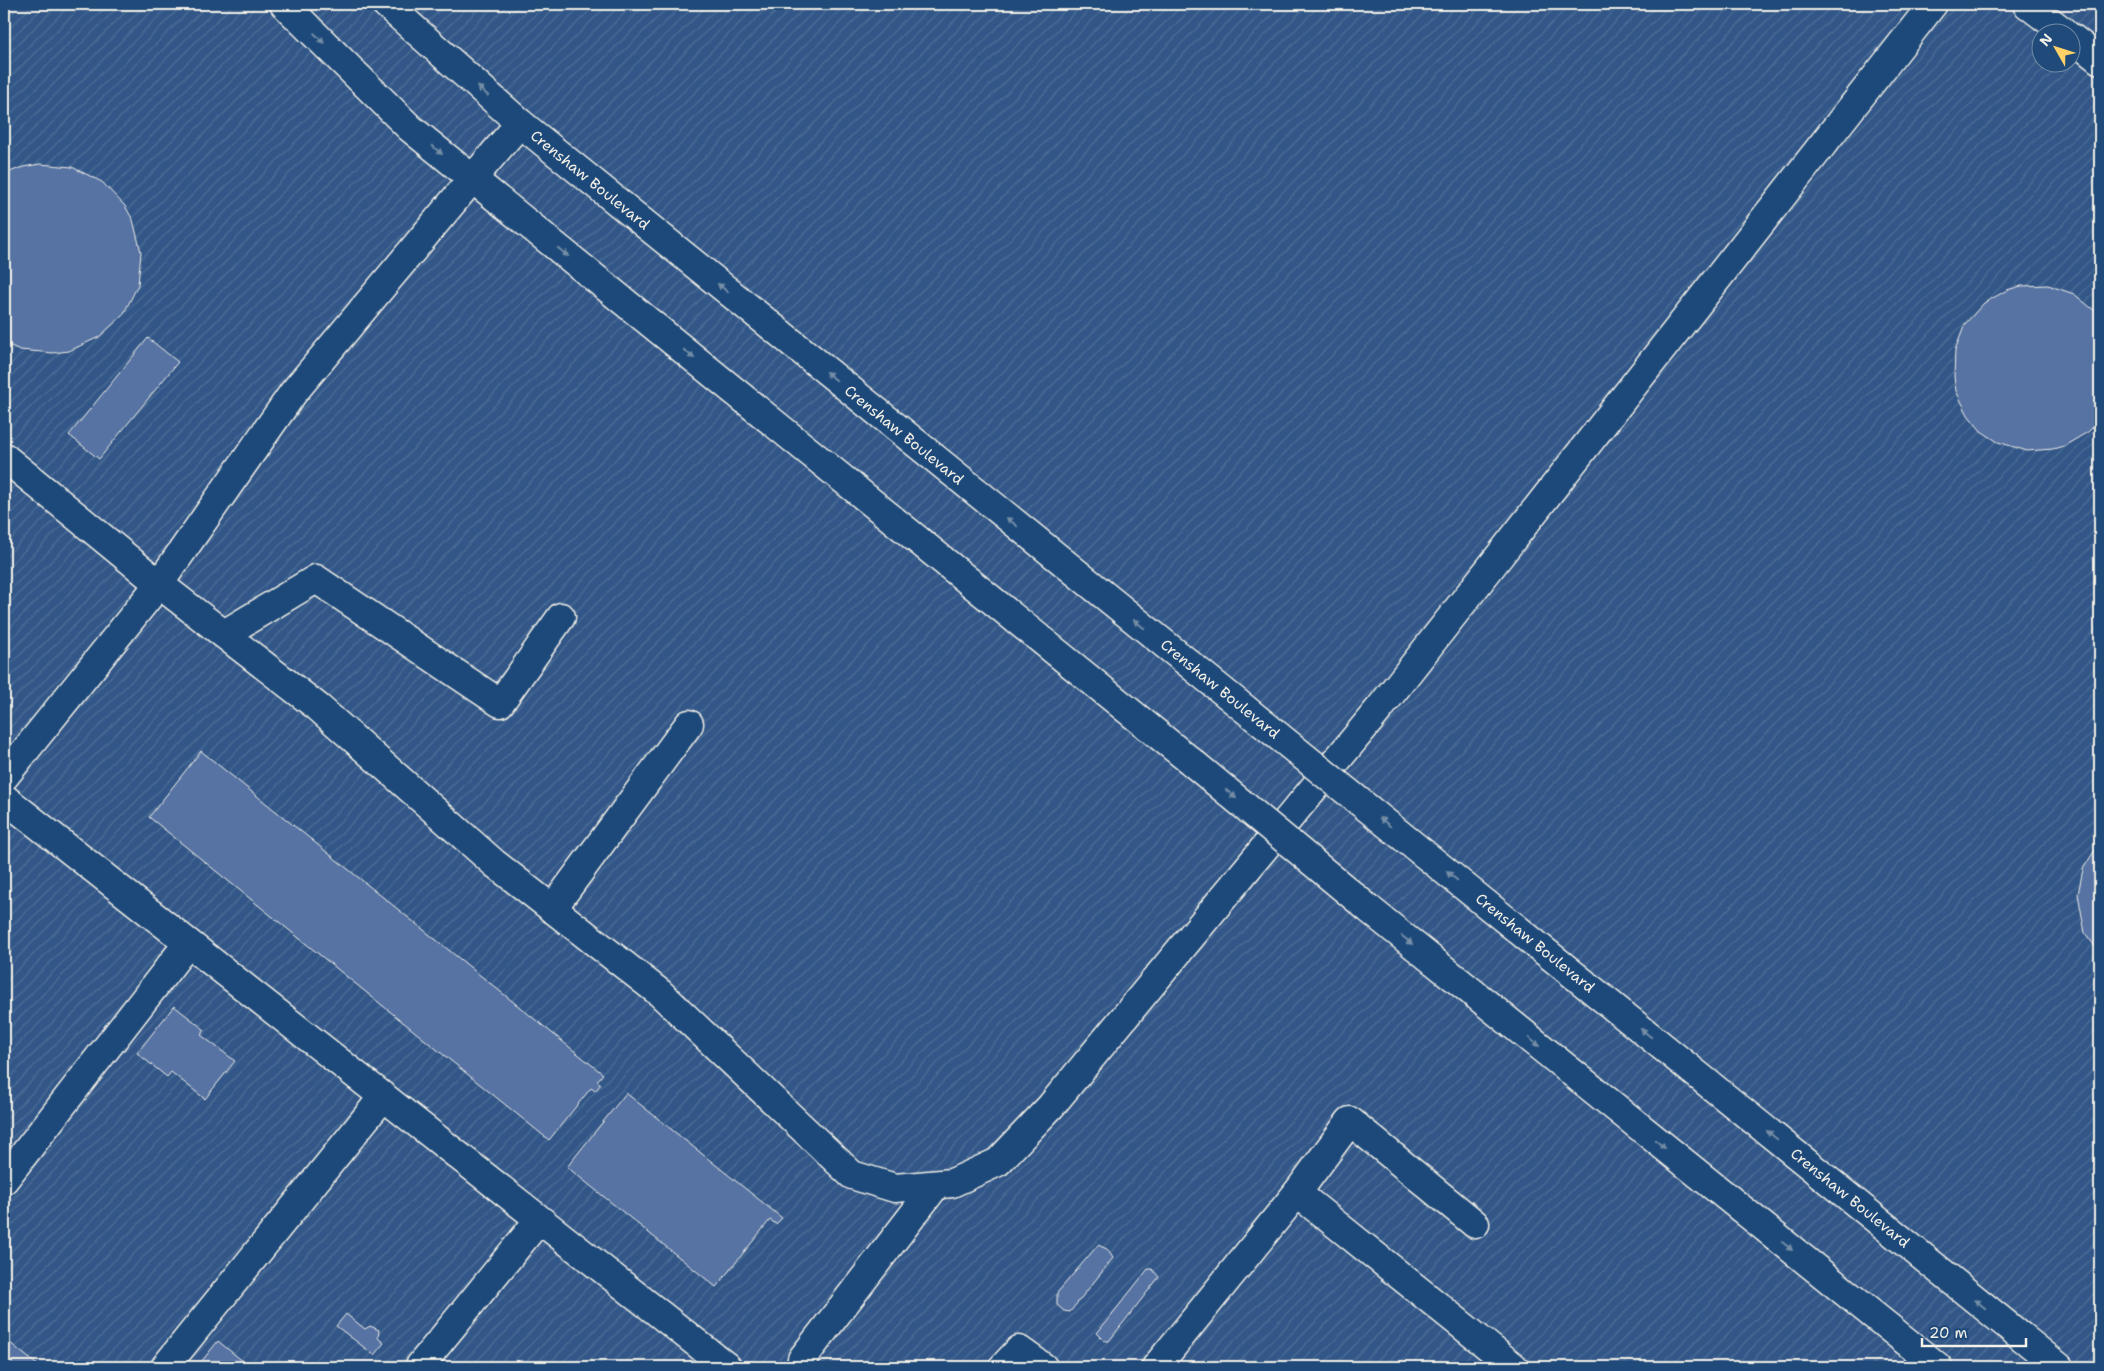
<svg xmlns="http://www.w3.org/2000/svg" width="2104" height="1371" font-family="'Shantell Sans',sans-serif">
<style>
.industrial{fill:url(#industrial-furrows);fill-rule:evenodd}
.building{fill:#5773a4;stroke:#f4f1e8}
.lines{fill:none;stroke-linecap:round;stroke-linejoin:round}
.minor-casing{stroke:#f4f1e8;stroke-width:31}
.major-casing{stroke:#f4f1e8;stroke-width:31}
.minor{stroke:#1f4a7a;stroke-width:28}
.major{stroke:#1f4a7a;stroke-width:28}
.major-bridge-casing{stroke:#f4f1e8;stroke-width:31;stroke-linecap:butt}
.major-bridge{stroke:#1f4a7a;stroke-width:28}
.oneway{fill:#748da6}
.labels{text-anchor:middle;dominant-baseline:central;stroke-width:4;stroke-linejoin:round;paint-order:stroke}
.street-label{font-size:15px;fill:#f4f1e8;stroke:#1f4a7a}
</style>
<defs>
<pattern id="industrial-furrows" width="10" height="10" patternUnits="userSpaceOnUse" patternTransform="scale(1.25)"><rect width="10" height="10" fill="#305687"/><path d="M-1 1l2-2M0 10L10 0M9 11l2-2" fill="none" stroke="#4f6f98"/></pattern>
</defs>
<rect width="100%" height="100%" fill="#1f4a7a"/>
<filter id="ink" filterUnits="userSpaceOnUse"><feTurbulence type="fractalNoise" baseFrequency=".02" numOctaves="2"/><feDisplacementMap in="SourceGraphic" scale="10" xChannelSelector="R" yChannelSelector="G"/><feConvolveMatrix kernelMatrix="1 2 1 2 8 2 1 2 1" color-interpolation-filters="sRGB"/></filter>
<g filter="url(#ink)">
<path class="industrial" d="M 4,4 L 2100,4 L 2100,1367 L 4,1367 ZM 2042,32 L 2072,32 L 2072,62 L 2042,62 Z"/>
<g class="building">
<polygon points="40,164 72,167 102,182 125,206 133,220 141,252 138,285 123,315 99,337 69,351 53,353 20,350 4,343 4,174 23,167"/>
<polygon points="2048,285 2074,294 2100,315 2100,420 2088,432 2064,446 2053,449 2027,451 1998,442 1981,431 1968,415 1956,391 1954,377 1955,350 1965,324 1984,303 2007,290 2021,286"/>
<polygon points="148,338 178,362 99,459 69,435"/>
<polygon points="201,751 603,1074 597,1081 601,1084 595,1091 591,1088 549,1140 149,817"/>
<polygon points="2100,842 2100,953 2085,933 2078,894 2083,869"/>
<polygon points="174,1006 205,1030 201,1035 235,1061 205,1099 171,1072 167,1077 137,1053"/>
<polygon points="626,1093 782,1218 776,1224 770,1220 716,1287 567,1167"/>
<polygon points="1098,1245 1107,1249 1113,1258 1070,1312 1064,1311 1057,1305 1057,1293"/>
<polygon points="1148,1269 1152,1269 1159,1277 1109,1341 1105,1341 1097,1333"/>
<polygon points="346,1314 365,1329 370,1326 379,1330 378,1338 384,1343 374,1355 336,1326"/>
<polygon points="4,1338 40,1367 4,1367"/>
<polygon points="218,1341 250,1367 197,1367"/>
</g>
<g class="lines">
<defs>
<g id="minor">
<polyline points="2027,4 2064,32"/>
<polyline points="2072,38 2100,60"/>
<polyline points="4,457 159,584 293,393 472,179"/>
<polyline points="224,634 316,579 500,703 561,617"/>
<polyline points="4,777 159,584 319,708 494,863 660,993 852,1175 895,1188 952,1183 998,1162 1051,1106 1380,708 1933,4"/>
<polyline points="4,798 727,1367"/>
<polyline points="552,909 689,724"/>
<polyline points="4,1180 188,943"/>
<polyline points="1297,1193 1514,1367"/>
<polyline points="165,1367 383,1097"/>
<polyline points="419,1367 539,1220"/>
<polyline points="801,1367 802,1359 936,1185"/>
<polyline points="1003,1367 1019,1350 1043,1367"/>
<polyline points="1156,1367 1297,1193 1350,1121 1475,1224"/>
</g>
<g id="major">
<polyline points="284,4 410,128 1193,763"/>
<polyline points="386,4 520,123 1245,709"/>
<polyline points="472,179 520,123"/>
<polyline points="1423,853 2059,1367"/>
<polyline points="1369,909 1938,1367"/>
</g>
</defs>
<use href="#minor" class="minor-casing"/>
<use href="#major" class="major-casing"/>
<use href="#minor" class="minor"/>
<use href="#major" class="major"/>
<defs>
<g id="major-bridge">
<polyline points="1245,709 1423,853"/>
<polyline points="1193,763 1369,909"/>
</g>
</defs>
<use href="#major-bridge" class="major-bridge-casing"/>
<use href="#major-bridge" class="major-bridge"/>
</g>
<defs><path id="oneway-solid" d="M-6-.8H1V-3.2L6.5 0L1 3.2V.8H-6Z" transform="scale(1.25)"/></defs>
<g class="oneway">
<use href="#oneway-solid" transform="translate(319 38) rotate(45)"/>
<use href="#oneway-solid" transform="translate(483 91) rotate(-138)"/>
<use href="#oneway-solid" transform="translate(437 150) rotate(39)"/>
<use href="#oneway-solid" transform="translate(563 252) rotate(39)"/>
<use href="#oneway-solid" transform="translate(723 288) rotate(-141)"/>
<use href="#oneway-solid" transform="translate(689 354) rotate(39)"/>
<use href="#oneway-solid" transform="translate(831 376) rotate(-141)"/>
<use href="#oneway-solid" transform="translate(1012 522) rotate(-141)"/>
<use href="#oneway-solid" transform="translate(1139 624) rotate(-141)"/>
<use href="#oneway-solid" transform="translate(1231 794) rotate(40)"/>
<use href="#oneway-solid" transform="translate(1385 822) rotate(-141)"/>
<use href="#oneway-solid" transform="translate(1452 876) rotate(-141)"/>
<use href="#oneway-solid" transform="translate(1407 940) rotate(39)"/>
<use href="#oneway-solid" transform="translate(1646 1033) rotate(-141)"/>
<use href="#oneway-solid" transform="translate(1534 1042) rotate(39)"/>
<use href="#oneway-solid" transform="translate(1772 1135) rotate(-141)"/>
<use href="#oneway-solid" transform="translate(1660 1144) rotate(39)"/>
<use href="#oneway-solid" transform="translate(1787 1246) rotate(39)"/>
<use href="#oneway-solid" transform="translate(1980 1304) rotate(-141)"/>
</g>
</g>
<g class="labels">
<g class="street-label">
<text transform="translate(590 180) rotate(39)">Crenshaw Boulevard</text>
<text transform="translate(904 435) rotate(39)">Crenshaw Boulevard</text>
<text transform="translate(1220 689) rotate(39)">Crenshaw Boulevard</text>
<text transform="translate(1535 943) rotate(39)">Crenshaw Boulevard</text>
<text transform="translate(1850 1198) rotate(39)">Crenshaw Boulevard</text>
</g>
</g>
<rect width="2104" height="1371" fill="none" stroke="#1f4a7a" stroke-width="20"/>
<rect x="10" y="10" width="2084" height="1351" fill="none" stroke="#f4f1e8" stroke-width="2" filter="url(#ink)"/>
<g transform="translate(2056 48) rotate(309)"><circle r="24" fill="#1f4a7a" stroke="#748da6"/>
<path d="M0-4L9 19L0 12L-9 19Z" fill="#ffd166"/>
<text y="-8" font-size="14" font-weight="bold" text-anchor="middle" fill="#f4f1e8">N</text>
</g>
<path d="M1922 1338v8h104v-8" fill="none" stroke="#f4f1e8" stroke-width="2.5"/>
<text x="1929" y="1338" font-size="15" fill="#f4f1e8" stroke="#1f4a7a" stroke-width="4" paint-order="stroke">20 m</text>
</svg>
